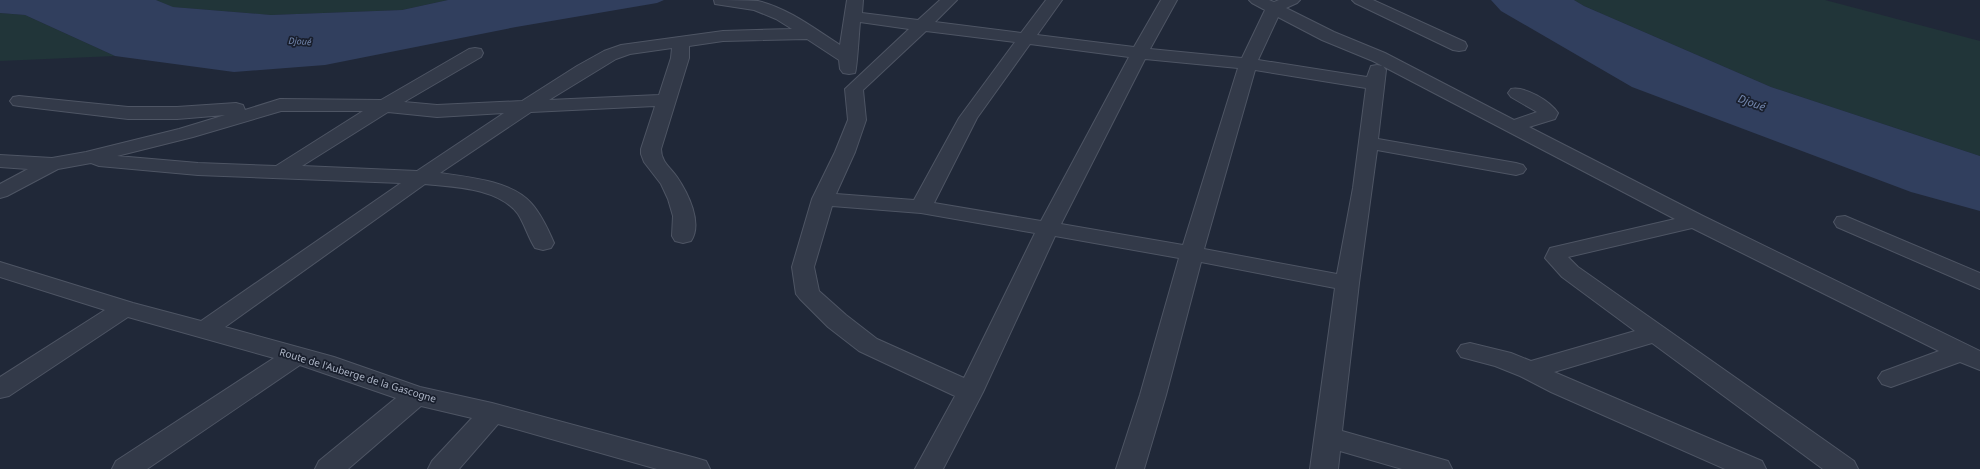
<svg xmlns="http://www.w3.org/2000/svg" width="1980" height="469" font-family="'Noto Sans',sans-serif">
<style>
.green{fill:#213539}
.water{fill:#313f5e}
.lines{fill:none;stroke-linecap:round;stroke-linejoin:round}
.minor-casing{stroke:#4e5564;stroke-width:2}
.minor{fill:#333a49;fill-rule:evenodd}
.labels{text-anchor:middle;dominant-baseline:central;stroke-width:3.5;stroke-linejoin:round;paint-order:stroke}
.far-water-label{font-size:9px;font-style:italic;fill:#7488af;stroke:#191f2d}
.street-label{font-size:10px;fill:#adb5c6;stroke:#191f2d}
.water-label{font-size:11px;font-style:italic;fill:#7488af;stroke:#191f2d}
</style>
<rect width="100%" height="100%" fill="#202838"/>
<g class="green">
<polygon points="156,0 448,0 402,10 271,15 172,7"/>
<polygon points="1574,0 1825,0 1980,41 1980,156 1771,87 1584,6"/>
<polygon points="0,13 25,15 115,56 0,61"/>
</g>
<g class="water">
<polygon points="0,0 156,0 173,7 271,15 402,10 448,0 664,0 657,3 516,27 325,65 234,72 115,56 25,15 0,13"/>
<polygon points="1491,0 1574,0 1584,6 1771,87 1980,156 1980,211 1911,192 1632,87 1501,11"/>
</g>
<g class="lines">
<defs>
<g id="minor">
<path d="M 714,0 C 728,0 744,0 758,1 C 788,8 815,29 840,45 L 847,0 L 863,0 L 862,13 L 918,20 L 940,0 L 957,0 L 935,22 L 1021,33 L 1046,0 L 1062,0 L 1037,35 L 1134,47 L 1161,0 L 1177,0 L 1150,49 L 1242,58 L 1265,10 L 1252,3 L 1249,0 L 1269,0 L 1274,2 L 1279,0 L 1300,0 L 1297,3 L 1286,8 L 1334,32 L 1385,53 L 1514,120 L 1537,112 L 1511,97 L 1508,93 L 1511,89 C 1525,86 1550,101 1558,113 L 1555,119 L 1529,127 L 1703,216 L 1980,351 L 1980,370 L 1960,362 L 1891,387 L 1882,384 L 1878,378 L 1882,372 L 1939,351 L 1692,228 L 1568,257 L 1578,267 L 1854,461 L 1858,469 L 1823,469 L 1652,343 L 1554,372 L 1762,461 L 1766,469 L 1725,469 L 1551,392 L 1520,376 L 1495,366 L 1461,357 L 1457,351 L 1461,345 L 1470,343 L 1511,353 L 1531,361 L 1635,331 L 1562,277 L 1545,258 L 1550,248 L 1675,219 L 1373,61 L 1322,40 L 1278,17 L 1258,60 L 1367,77 L 1371,66 L 1377,65 L 1383,66 L 1386,70 L 1378,139 L 1516,163 L 1523,165 L 1526,169 L 1523,173 L 1516,175 L 1377,150 L 1359,283 L 1342,431 L 1448,461 L 1452,469 L 1402,469 L 1340,451 L 1338,469 L 1310,469 L 1335,288 L 1201,262 L 1166,395 L 1144,469 L 1116,469 L 1140,395 L 1179,258 L 1055,236 L 983,392 L 943,469 L 915,469 L 955,396 L 859,351 L 828,327 L 800,299 L 796,294 L 792,267 L 812,199 L 835,152 L 848,120 L 845,89 L 909,29 L 860,22 C 859,31 857,70 855,73 L 849,74 L 843,73 L 840,69 L 839,60 L 807,39 L 723,41 L 689,46 L 689,58 L 661,149 C 661,162 671,168 677,177 C 688,193 703,223 691,241 L 683,243 L 675,241 L 672,236 L 673,216 L 668,199 L 661,184 L 644,162 L 641,154 L 641,149 L 655,106 L 531,112 L 440,173 C 468,177 512,181 531,203 C 541,214 548,229 554,243 L 551,248 L 543,250 L 535,248 C 528,237 525,225 518,214 C 499,188 454,187 425,184 L 225,327 L 334,357 L 420,387 L 492,403 L 696,458 L 706,461 L 710,469 L 657,469 L 498,424 L 459,469 L 428,469 L 432,461 L 472,418 L 421,406 L 348,469 L 315,469 L 319,461 L 396,398 L 300,365 L 147,469 L 112,469 L 116,461 L 274,358 L 128,317 L 9,396 L 0,398 L 0,377 L 105,310 L 0,277 L 0,262 L 133,303 L 201,321 L 401,183 L 198,175 L 99,166 L 91,163 L 58,169 L 7,196 L 0,198 L 0,184 L 28,169 L 0,167 L 0,155 L 52,158 L 86,152 L 179,129 L 225,115 L 177,119 L 128,119 L 19,106 L 13,105 L 10,101 L 13,97 L 19,96 L 128,107 L 177,107 L 236,103 L 243,105 L 245,110 L 280,99 L 381,100 L 469,49 L 475,48 L 481,49 L 483,53 L 481,57 L 404,102 L 437,105 L 522,101 L 577,66 L 604,51 L 621,45 L 723,31 L 792,29 L 776,19 L 754,10 L 715,4 ZM 926,31 L 1015,42 L 959,118 L 914,200 L 836,194 L 855,152 L 866,120 L 863,90 ZM 1030,44 L 1129,57 L 1041,221 L 934,203 L 977,118 ZM 672,48 L 671,58 L 659,95 L 549,100 L 616,59 L 630,54 ZM 1145,59 L 1238,68 L 1183,245 L 1061,224 ZM 1255,70 L 1366,88 L 1353,188 L 1337,274 L 1204,249 ZM 281,111 L 363,111 L 276,166 L 198,163 L 117,156 L 193,137 ZM 388,112 L 437,117 L 504,113 L 417,171 L 302,166 ZM 832,206 L 921,213 L 1035,233 L 964,378 L 877,339 L 846,315 L 819,291 L 814,267 Z"/>
<polygon points="1352,0 1373,0 1465,42 1467,46 1465,50 1459,51 1453,50 1355,3"/>
<polygon points="1845,216 1980,273 1980,289 1837,227 1834,222 1837,217"/>
</g>
</defs>
<use href="#minor" class="minor-casing"/>
<use href="#minor" class="minor"/>
</g>
<g class="labels">
<g class="far-water-label">
<text transform="translate(300 41) rotate(4)">Djoué</text>
</g>
<g class="street-label">
<text transform="translate(358 375) rotate(17)">Route de l'Auberge de la Gascogne</text>
</g>
<g class="water-label">
<text transform="translate(1752 102) rotate(20)">Djoué</text>
</g>
</g>
</svg>
